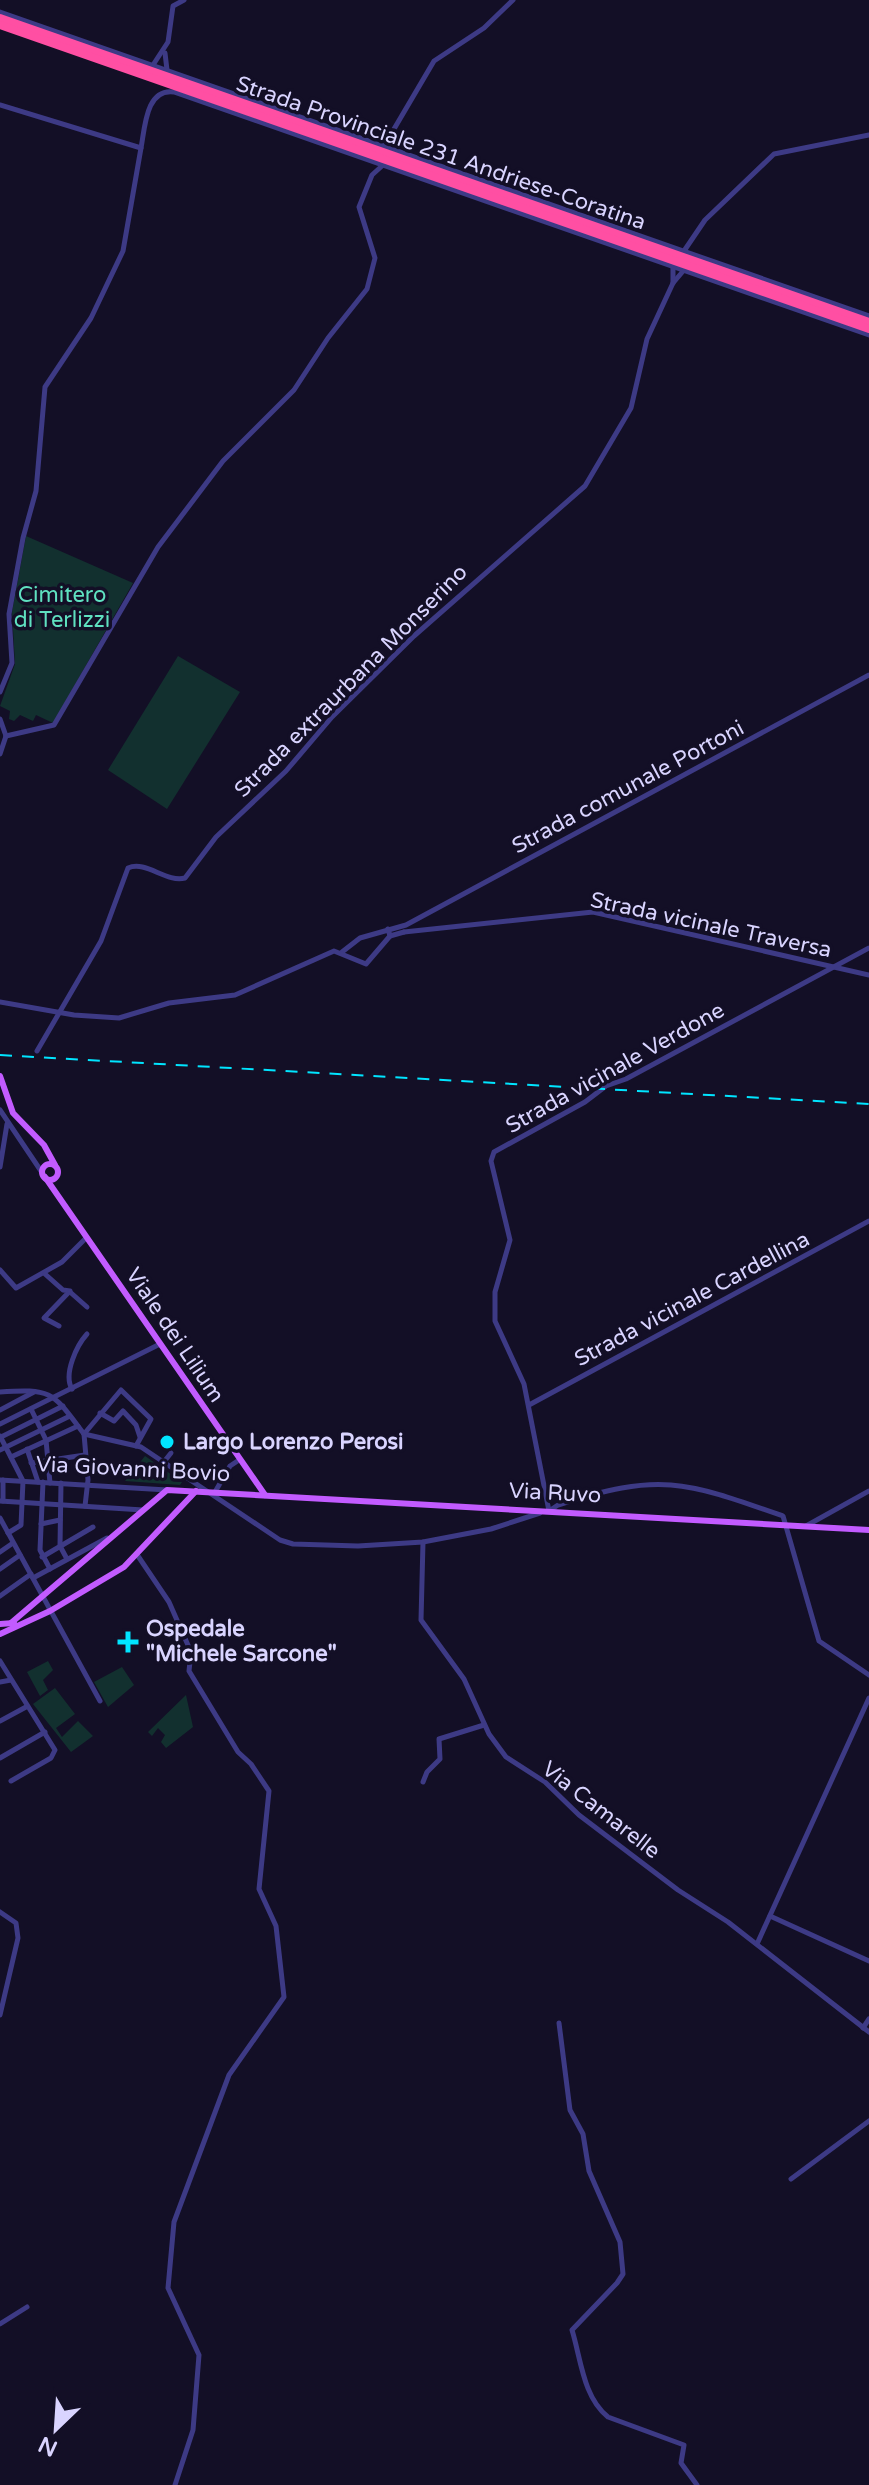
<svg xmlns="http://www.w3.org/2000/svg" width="869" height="2485" font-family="'Varela Round',sans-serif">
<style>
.green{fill:#12302f}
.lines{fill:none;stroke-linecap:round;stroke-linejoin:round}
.minor{stroke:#3d3a85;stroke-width:5}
.major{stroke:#c25bff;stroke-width:6}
.highway{stroke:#ff4fa3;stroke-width:8}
.rail{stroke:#00e5ff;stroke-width:2;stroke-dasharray:12 10;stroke-linecap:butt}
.poi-dot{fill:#00e5ff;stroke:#130f26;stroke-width:3}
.labels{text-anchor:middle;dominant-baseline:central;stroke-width:7;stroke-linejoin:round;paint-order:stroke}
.street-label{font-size:22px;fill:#d9d4ff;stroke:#130f26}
.park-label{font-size:22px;fill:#5fe0c0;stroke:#130f26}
.poi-label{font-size:22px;font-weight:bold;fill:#d9d4ff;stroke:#130f26;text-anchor:start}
</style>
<rect width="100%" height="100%" fill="#130f26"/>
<g class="green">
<polygon points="26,536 133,583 53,723 36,715 33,721 20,715 14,721 9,719 10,711 0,706 15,664 12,612"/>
<polygon points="178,656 240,692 167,809 108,770"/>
<polygon points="145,1456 182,1482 180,1485 125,1481"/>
<polygon points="48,1661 53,1670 43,1680 48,1690 40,1696 27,1672"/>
<polygon points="122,1667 134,1685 108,1707 94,1682"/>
<polygon points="55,1688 75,1714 56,1728 62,1737 78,1721 93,1736 71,1752 33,1704"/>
<polygon points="186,1695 193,1727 166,1748 161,1742 165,1735 158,1728 152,1736 148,1732"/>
</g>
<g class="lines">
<g class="minor">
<polyline points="0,12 869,316"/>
<polyline points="165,53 167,70"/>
<polyline points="153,65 168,42 173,6 184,0"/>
<path d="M 0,105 L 141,148 C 145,127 146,88 174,92 L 869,335"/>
<polyline points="384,146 434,61 484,28 513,0"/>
<polyline points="684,251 705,220 774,154 869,135"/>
<polyline points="673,266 673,283"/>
<polyline points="0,692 12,663 9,614 23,538 36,491 45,387 91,318 123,251 141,148"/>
<polyline points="0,719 6,736"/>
<polyline points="6,736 54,725 158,547 223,461 294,390 328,338 367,289 375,258 359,207 372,175 383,165"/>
<polyline points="0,754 6,736"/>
<polyline points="388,929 390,936 404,932"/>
<polyline points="404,932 593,912 869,975"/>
<path d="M 869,948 L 626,1079 L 606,1086 L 585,1102 L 494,1152 L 491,1161 L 510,1240 L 495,1292 L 495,1321 L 524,1384 L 549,1511 L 558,1505 C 660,1472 684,1481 783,1516 L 819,1641 L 869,1675"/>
<polyline points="342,952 360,938 406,925 869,675"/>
<polyline points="0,1002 74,1015 119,1018 169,1003 235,995 334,951 366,964 390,936"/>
<path d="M 37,1051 L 101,941 L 128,868 C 146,860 166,883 185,878 L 216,837 L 286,771 L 332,717 L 414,636 L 585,486 L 631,408 L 647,339 L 673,283 L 684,270"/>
<polyline points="0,1110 43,1174"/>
<polyline points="0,1167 7,1124"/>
<polyline points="0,1270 16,1288 62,1262 86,1238"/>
<polyline points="45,1274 63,1290 70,1291 44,1318 59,1326"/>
<polyline points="70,1292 87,1307"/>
<path d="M 72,1389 C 63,1374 77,1345 87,1334"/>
<path d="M 0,1392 C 53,1388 53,1393 84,1434 L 141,1447 L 280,1540 L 293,1544 L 358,1546 L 423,1542 L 491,1529 L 540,1513"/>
<polyline points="529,1405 869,1221"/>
<polyline points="31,1409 46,1440 50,1483"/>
<polyline points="0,1410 34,1392"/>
<polyline points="100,1413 114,1421 123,1411 136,1425 140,1437"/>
<polyline points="0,1424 160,1344"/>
<polyline points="84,1434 121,1390 151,1419 136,1446"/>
<polyline points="84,1434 88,1480 85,1506"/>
<polyline points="0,1436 23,1481 21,1525 8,1533"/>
<polyline points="1,1437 63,1406"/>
<polyline points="27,1449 38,1482"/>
<polyline points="0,1450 70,1416"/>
<polyline points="11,1457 78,1426"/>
<polyline points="31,1463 85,1455"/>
<polyline points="163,1463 171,1453"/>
<polyline points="0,1480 167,1490"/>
<polyline points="43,1482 40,1550 50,1569"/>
<polyline points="61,1483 60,1546 67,1559"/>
<polyline points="215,1492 230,1466 239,1460"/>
<polyline points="0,1501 143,1510"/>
<polyline points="3,1501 3,1480"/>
<polyline points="0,1518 100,1701"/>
<polyline points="41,1524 60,1520"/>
<polyline points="806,1526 869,1491"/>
<polyline points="423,1542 421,1620 464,1679 489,1734 506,1757 545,1782 579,1815 678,1890 728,1922 869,2032"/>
<polyline points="0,1552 13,1543"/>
<polyline points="138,1556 169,1602 191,1652 189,1671 238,1752 251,1764 269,1791 259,1889 276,1926 284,1997 229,2075 174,2222 168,2288 199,2355 193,2430 175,2485"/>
<polyline points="42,1557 93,1527"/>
<polyline points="0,1569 20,1555"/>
<polyline points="33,1578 107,1538"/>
<polyline points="0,1596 31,1574"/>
<polyline points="0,1661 55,1750 51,1758 11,1781"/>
<polyline points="0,1682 11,1680"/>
<polyline points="0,1721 26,1707"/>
<polyline points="0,1758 45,1732"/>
<polyline points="423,1782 427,1772 440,1759 439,1739 484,1725"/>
<polyline points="0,1912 16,1923 18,1938 0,2015"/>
<polyline points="770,1916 869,1961"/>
<polyline points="757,1944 869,1698"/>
<path d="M 559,2023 L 570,2110 L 583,2134 L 589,2171 L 620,2242 L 623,2274 L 617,2283 L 572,2330 C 581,2359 583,2397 608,2417 L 684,2445 L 681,2463 L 697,2485"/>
<polyline points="863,2028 869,2019"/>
<polyline points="791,2179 869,2121"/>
<polyline points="0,2324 27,2307"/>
</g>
<g class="major">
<polyline points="0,1076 13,1113 44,1145 55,1165"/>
<circle cx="50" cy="1172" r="8"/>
<polyline points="45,1177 265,1495"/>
<polyline points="11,1623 167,1490 869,1530"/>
<polyline points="0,1624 14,1623"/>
<polyline points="0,1634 50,1611 124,1567 196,1491"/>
</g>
<g class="highway">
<polyline points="0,18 869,322"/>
<polyline points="0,25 869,329"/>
</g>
<polyline class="rail" points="0,1055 869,1104"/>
</g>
<g class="poi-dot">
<circle cx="167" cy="1442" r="8"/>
<path d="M124 1630h8v8h8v8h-8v8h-8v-8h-8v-8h8z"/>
</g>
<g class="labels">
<g class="street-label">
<text transform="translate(441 153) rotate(19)">Strada Provinciale 231 Andriese-Coratina</text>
<text transform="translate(351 681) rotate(-45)">Strada extraurbana Monserino</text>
<text transform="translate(628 787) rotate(-28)">Strada comunale Portoni</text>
<text transform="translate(711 925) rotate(12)">Strada vicinale Traversa</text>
<text transform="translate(615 1068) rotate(-29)">Strada vicinale Verdone</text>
<text transform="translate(692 1299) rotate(-28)">Strada vicinale Cardellina</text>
<text transform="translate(175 1335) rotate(56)">Viale dei Lilium</text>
<text transform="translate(133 1469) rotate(3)">Via Giovanni Bovio</text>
<text transform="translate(555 1493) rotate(3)">Via Ruvo</text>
<text transform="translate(601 1810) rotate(38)">Via Camarelle</text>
</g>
<g class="park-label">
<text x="62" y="595">Cimitero<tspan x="62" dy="25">di Terlizzi</tspan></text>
</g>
<g class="poi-label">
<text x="183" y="1442">Largo Lorenzo Perosi</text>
<text x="146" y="1629">Ospedale<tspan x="146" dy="25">"Michele Sarcone"</tspan></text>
</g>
</g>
<g transform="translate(56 2429) rotate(205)" stroke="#130f26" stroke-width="6" paint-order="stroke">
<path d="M0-6L14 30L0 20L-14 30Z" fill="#d9d4ff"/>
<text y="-12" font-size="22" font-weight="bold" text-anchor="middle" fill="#d9d4ff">N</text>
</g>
</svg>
